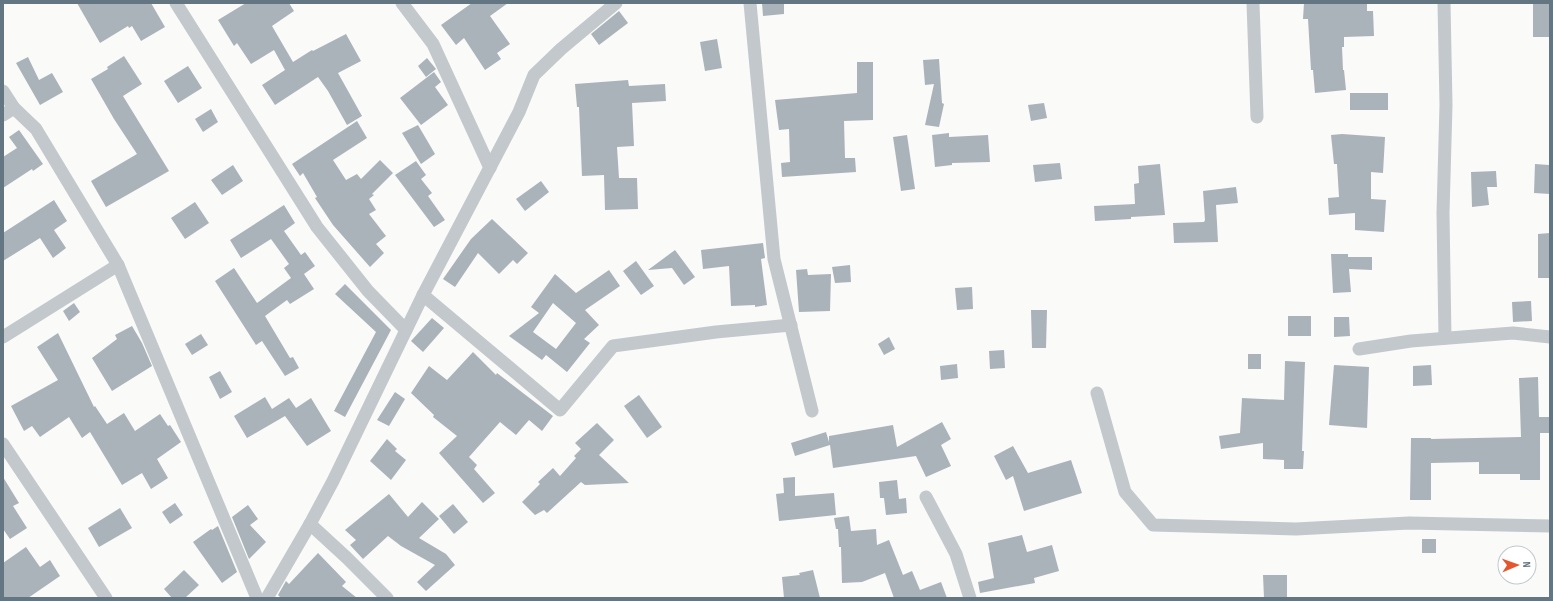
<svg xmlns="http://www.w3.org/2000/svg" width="1553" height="601" font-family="'Sofia Sans Condensed',sans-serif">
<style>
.building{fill:#aab3b9;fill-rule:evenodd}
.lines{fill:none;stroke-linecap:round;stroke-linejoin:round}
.street{stroke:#c3c8cc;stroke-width:13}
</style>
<rect width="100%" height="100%" fill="#fafaf8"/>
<g class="building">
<polygon points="77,3 151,3 165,27 141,41 132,26 129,28 128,26 100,43"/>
<polygon points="246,3 289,3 294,11 272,26 293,62 312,50 313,51 346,34 361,61 338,73 362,116 347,125 328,91 318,77 275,105 262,85 285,70 274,50 251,64 237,43 234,46 218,20"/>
<polygon points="472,3 508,3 490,16 510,44 497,53 501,59 485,70 464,38 456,45 441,25"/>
<polygon points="762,3 784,3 784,14 763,16"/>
<polygon points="1304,3 1353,4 1353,3 1367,3 1367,11 1373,11 1374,36 1344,37 1344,47 1342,47 1343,70 1344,70 1346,90 1315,93 1313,70 1311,70 1308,19 1303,19"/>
<rect x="1533" y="3" width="17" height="34"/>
<polygon points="619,11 628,23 599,45 591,34"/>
<polygon points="717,39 722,68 705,71 700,42"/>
<polygon points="124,56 142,84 123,96 169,171 106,207 91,181 137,154 114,119 91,79 108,69 107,67"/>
<polygon points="28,57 39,80 52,73 63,92 40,105 16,63"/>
<polygon points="427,58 436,69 426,77 418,66"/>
<polygon points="939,59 942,103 944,104 939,127 925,125 934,84 925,85 923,60"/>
<polygon points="857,62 873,62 873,120 844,121 845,158 855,158 856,172 782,177 781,163 790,162 789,129 779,130 775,100 857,93"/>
<polygon points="188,66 202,88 178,103 164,81"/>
<polygon points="434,72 441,82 435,87 448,105 421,125 400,98"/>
<polygon points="628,80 629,86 665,84 666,101 632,103 634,146 617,147 619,178 637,178 638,209 605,210 604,175 582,176 579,107 577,107 575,84"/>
<rect x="1350" y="93" width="38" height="17"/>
<polygon points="1044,103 1047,118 1031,121 1028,105"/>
<polygon points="211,109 218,122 203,132 195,119"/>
<polygon points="357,121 367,138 333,160 346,180 357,174 361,179 380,160 393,173 372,194 374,195 369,199 376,210 369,214 386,236 376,244 384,253 370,267 333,225 315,198 317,197 303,173 300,176 292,164"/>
<polygon points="418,125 435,154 421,164 402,133"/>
<polygon points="19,130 43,164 33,171 32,169 3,188 3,157 17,148 9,137"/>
<polygon points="949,133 949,137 988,135 990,162 952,163 952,165 935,167 932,135"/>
<polygon points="1342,134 1385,137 1383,173 1371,172 1371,199 1386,200 1384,232 1355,230 1355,213 1329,215 1328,198 1339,197 1337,164 1334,164 1331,135"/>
<polygon points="907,135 915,189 901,191 893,137"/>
<polygon points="416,161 426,175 421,179 432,193 428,196 445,220 434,227 395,175"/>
<polygon points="1060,163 1062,179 1035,182 1033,165"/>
<polygon points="1160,164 1165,215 1131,217 1131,219 1095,221 1094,206 1135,204 1134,184 1139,183 1138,166"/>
<polygon points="1535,164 1549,165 1550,194 1534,193"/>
<polygon points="233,165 243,181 222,195 211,180"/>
<polygon points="1496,171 1497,187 1487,187 1489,205 1472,207 1471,172"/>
<polygon points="541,181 549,192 525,211 516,199"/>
<polygon points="1236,187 1238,203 1216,205 1218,242 1174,243 1173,223 1204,222 1205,220 1203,191"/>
<polygon points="54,200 67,221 54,230 66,248 53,258 40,238 3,261 3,233"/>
<polygon points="195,202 209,223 185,239 171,218"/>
<polygon points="284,205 295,223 284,231 301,255 305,252 315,266 304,274 314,289 290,304 287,300 265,316 290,358 293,357 299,368 285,376 262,341 256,345 215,281 234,268 257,303 291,278 284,268 289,264 271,239 241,258 230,240"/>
<polygon points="492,219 528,253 517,264 513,260 499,274 478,253 455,287 443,279 471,239"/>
<polygon points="1550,233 1550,278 1538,278 1538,234"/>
<polygon points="763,243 765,258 761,259 767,305 755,307 755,305 731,306 729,266 703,269 701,250"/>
<polygon points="675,250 695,277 684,285 672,268 648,270"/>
<polygon points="1331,254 1348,254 1348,257 1372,257 1372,270 1349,269 1351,292 1333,293"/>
<polygon points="636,261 654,286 641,295 623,271"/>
<polygon points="850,265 851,282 835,283 832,267"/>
<polygon points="807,269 808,275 831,274 830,311 799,312 796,270"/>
<path d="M 609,270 L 620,286 L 585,310 L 599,325 L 584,339 L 590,343 L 567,372 L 546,355 L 542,360 L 509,336 L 539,313 L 531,307 L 555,274 L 576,293 ZM 553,303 L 576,323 L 556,349 L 533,332 Z"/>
<polygon points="345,284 391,330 345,417 334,411 376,332 335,294"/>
<polygon points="972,287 973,309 957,310 955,288"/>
<polygon points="1531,301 1532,321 1513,322 1512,302"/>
<polygon points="74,303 80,312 69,321 63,311"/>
<polygon points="1031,310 1047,310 1046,348 1032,348"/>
<rect x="1288" y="316" width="23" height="20"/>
<polygon points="1334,317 1349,317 1350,336 1334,337"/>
<polygon points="432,318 444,328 423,352 411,341"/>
<polygon points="132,326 142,343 152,366 112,391 92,358 117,339 115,335"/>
<polygon points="58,333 94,407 95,406 107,424 124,413 135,431 160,414 168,426 170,425 181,442 157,459 168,478 151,489 142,473 122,485 90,432 82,438 69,417 40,437 32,426 24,431 11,406 58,380 37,347"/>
<polygon points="201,334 208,345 192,355 185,344"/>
<polygon points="889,337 895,349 884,355 878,344"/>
<polygon points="1004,350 1005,368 990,369 989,351"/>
<polygon points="473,352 496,375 497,373 553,416 542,431 529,420 516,435 500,422 469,457 477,465 474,469 495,493 483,503 439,453 457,436 433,417 434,415 411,393 429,366 447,380"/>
<rect x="1248" y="354" width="13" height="15"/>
<polygon points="1285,361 1305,362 1302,451 1304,451 1303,469 1284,469 1284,460 1263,459 1263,443 1221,449 1219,436 1240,433 1242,398 1284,400"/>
<polygon points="957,364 958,378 941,380 940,366"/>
<polygon points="1334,365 1369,367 1367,428 1329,425"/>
<polygon points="1431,365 1432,385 1413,386 1413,366"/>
<polygon points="220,371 232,392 220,399 209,377"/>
<polygon points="1538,377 1539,417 1550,417 1550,433 1540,433 1540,480 1520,480 1520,474 1479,474 1479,462 1431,463 1431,500 1410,500 1411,438 1431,438 1431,439 1521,437 1519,378"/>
<polygon points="395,392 405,399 389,426 377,420"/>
<polygon points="639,395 662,427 647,438 624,406"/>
<polygon points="265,397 272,409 289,398 296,408 311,398 331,431 307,446 285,416 247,438 234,416"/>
<polygon points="942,422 951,439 941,445 951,466 926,477 916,456 833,468 830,445 795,456 791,443 826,432 829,442 829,436 893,425 897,447"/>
<polygon points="597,423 614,440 599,455 629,483 585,485 581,482 547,513 544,510 535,515 522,502 540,484 538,482 553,468 560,476 576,458 574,456 581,449 575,443"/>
<polygon points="387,439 397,449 395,451 406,460 391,480 370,461"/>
<polygon points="1013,446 1028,473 1071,460 1082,493 1024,511 1013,476 1006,480 994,456"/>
<polygon points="3,477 19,503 13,506 27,528 10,539 3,529"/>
<polygon points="795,477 795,496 834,493 836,515 779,521 776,494 784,493 783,478"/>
<polygon points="897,480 899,499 906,498 907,513 886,515 884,498 880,498 879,482"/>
<polygon points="389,494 408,517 422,502 439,519 419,538 446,554 455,565 426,591 417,582 435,565 401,546 388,536 363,559 350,545 356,540 345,530"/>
<polygon points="175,503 183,515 170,524 162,512"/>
<polygon points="453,504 468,522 454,534 439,516"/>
<polygon points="248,505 258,519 250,525 266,542 249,559 232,517"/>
<polygon points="120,508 132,528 99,547 88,528"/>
<polygon points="849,516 851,531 876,529 877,545 889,540 903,575 912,571 920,590 941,582 947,598 894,598 885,573 862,582 842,583 841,547 839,547 838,529 836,529 834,518"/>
<polygon points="218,526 237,572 222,583 193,542 211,529 212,530"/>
<polygon points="1022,535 1027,552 1052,545 1059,571 1034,578 1035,583 980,593 978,582 994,578 988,543"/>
<rect x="1422" y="539" width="14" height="14"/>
<polygon points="26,547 40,567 50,560 60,576 28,598 3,598 3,563"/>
<polygon points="318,553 346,582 342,586 357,598 281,598 278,595 286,581 289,584"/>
<polygon points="184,570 199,585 185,598 172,598 164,589"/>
<polygon points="813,570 820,598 784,598 782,577 800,575 799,573"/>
<polygon points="1263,575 1287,575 1287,598 1264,598"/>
</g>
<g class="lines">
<g class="street">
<polyline points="176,3 317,227 368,291 406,330"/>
<polyline points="402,3 433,44 490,168"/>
<polyline points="750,3 774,259 812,411"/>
<polyline points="1253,3 1257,117"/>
<polyline points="1444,3 1446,105 1443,213 1445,338"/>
<polyline points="3,91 14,108 36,129 118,265 257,598"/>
<polyline points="3,115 14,108"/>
<polyline points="423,295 560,410 613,346 716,332 791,325"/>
<polyline points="3,337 118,265"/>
<polyline points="1359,349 1411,341 1513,333 1550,337"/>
<polyline points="1097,393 1125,492 1153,525 1296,529 1409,523 1550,526"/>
<polyline points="3,444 106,598"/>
<polyline points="926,497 956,554 970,598"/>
<polyline points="310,524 347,558 387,598"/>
<polyline points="267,598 310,524 333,481 423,295 519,112 534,75 561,49 616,3"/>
</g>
</g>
<rect width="1553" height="601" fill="none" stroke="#657683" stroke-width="8"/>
<g transform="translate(1517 565) rotate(88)"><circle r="19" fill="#ffffff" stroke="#c1c8cd"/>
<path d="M0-3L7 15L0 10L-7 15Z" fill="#e4572e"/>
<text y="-6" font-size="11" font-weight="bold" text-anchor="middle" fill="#657683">N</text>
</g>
</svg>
